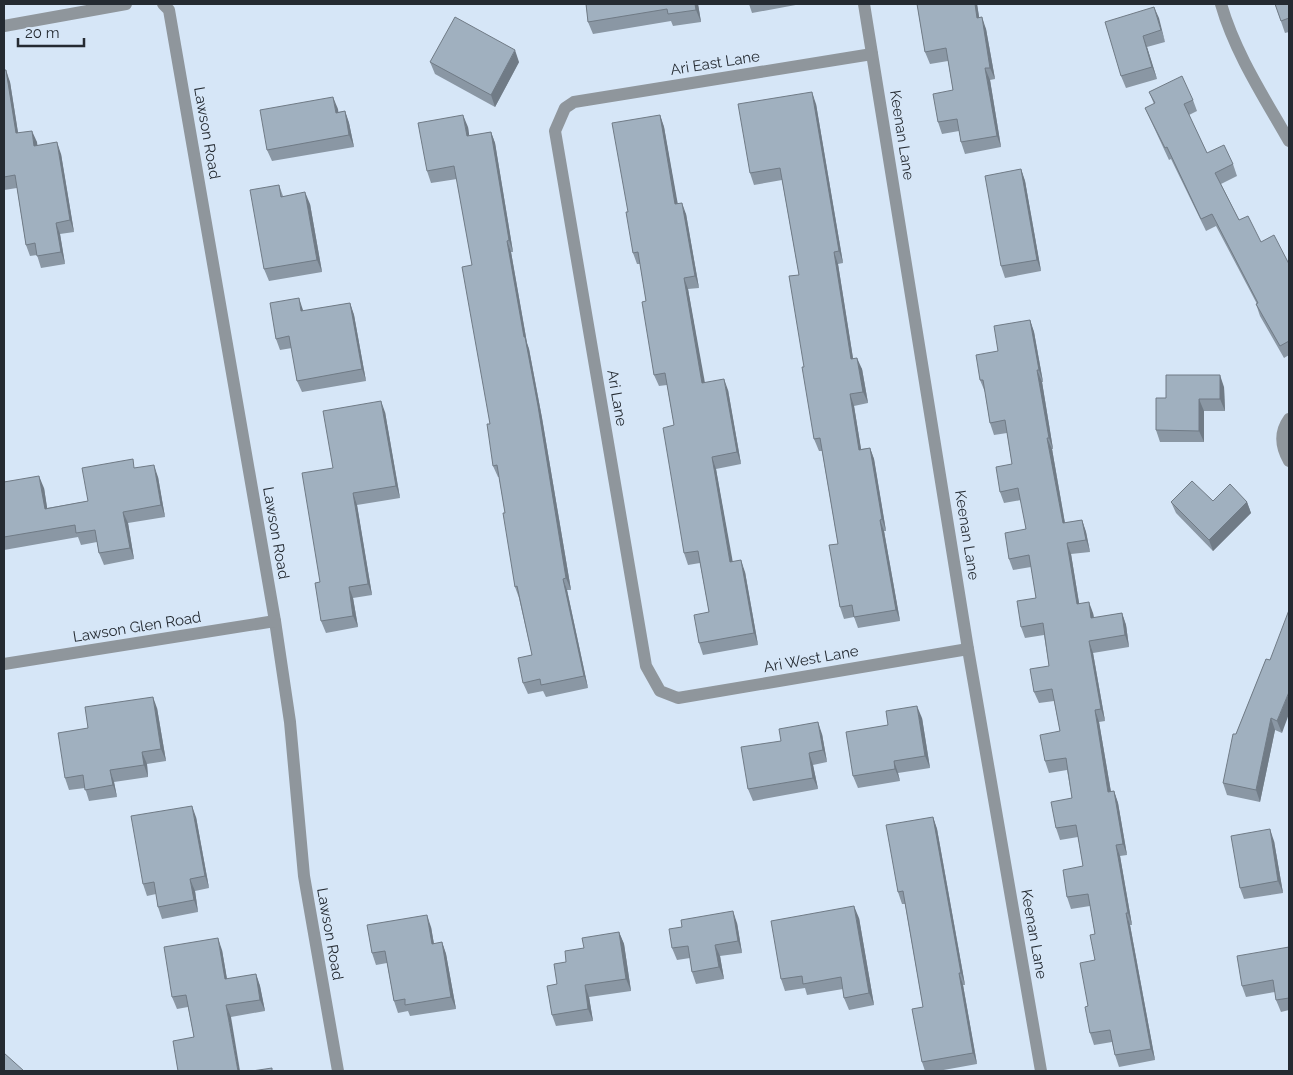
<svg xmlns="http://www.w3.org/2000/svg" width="1293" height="1075" font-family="Raleway,sans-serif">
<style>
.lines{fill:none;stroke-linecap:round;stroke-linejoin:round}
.street{stroke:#8f969c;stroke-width:12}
.wall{fill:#8a97a4}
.shaded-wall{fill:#707b86}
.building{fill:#a0b0bf;stroke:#707b86}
.labels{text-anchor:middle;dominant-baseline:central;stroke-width:4.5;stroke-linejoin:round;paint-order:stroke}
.street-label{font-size:15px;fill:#252b32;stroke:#d6e6f7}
</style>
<rect width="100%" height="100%" fill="#d6e6f7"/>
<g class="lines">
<g class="street">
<polyline points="163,4 169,10 275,621 290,722 304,876 338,1071"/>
<polyline points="864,4 968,649 1041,1071"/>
<path d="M 1221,4 C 1235,53 1264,97 1289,141"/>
<polyline points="4,26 126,4"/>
<polyline points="872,54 574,102 565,108 555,131 646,666 660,691 678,698 968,649"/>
<path d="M 1289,419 C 1279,433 1281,447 1289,461"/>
<polyline points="4,664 275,621"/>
</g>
</g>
<g class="wall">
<polygon points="586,4 698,4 701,22 673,26 671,21 593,34 588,22"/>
<polygon points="749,4 801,4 752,13"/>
<polygon points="917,4 977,4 979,17 986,29 995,79 990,80 1001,147 965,154 961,142 959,131 942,134 938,122 953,90 948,61 930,64 925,52"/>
<polygon points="1275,4 1289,4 1289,32 1285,33"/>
<polygon points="1154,7 1165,42 1147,47 1157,79 1126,88 1121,76"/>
<polygon points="430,62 519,62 495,107 435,74"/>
<polygon points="4,70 10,82 18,133 37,142 37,145 61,154 74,232 60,234 65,264 41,268 37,255 30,256 26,245 17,188 4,190"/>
<polygon points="1149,92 1193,100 1197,111 1189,115 1207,153 1233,164 1237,176 1221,184 1239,220 1261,242 1289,264 1289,355 1284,358 1260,316 1256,304 1257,304 1216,226 1206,231 1171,159 1169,160 1150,119 1145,108 1154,104"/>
<polygon points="816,104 843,263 838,264 853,358 862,369 868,403 854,406 861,449 870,448 874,459 886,531 884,531 900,621 858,628 854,617 844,619 840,607 838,544 822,451 819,451 814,439 799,275 782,180 754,185 750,173"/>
<polygon points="338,109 338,112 345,111 349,123 354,147 272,161 267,150"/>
<polygon points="660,115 664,127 677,203 686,214 699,288 688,289 704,382 728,390 741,464 716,469 732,562 745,572 758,645 703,655 699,643 709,612 700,563 688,565 684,553 674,425 667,385 659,386 654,375 646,301 640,264 637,264 633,253 628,212"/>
<polygon points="468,127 469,136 491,132 495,143 513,252 511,252 527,343 529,349 542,418 571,590 567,590 588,688 546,697 543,691 528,694 523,683 532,655 519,598 515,587 505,513 499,477 498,477 493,466 490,424 472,265 457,179 431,183 427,171"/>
<polygon points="1021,169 1025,181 1041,271 1005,278 1001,266"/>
<polygon points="279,185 283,196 310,204 322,272 269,281 264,269"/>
<polygon points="350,303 354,315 366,381 302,392 297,381 292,348 280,350 276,339 303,311"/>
<polygon points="1030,320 1034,332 1043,382 1042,382 1053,449 1052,449 1065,523 1082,520 1086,532 1090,552 1071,554 1079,603 1093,613 1094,618 1122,613 1126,625 1129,647 1093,653 1105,721 1099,722 1111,792 1114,791 1118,803 1127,855 1120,856 1132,925 1130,925 1155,1060 1119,1067 1115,1055 1112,1042 1094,1045 1090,1033 1088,1006 1095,960 1095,934 1090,906 1071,909 1067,897 1083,866 1078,837 1060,840 1056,828 1072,798 1067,770 1049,773 1045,761 1060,731 1054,701 1039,703 1034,692 1049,666 1044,635 1025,638 1021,627 1036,598 1031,567 1013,570 1009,559 1026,529 1021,500 1004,503 1000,492 1012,464 1007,433 994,435 990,423 985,392 980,380 998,351"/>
<polygon points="1224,387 1225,411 1204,411 1204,442 1160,442 1156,430 1166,398"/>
<polygon points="385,412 400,498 357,505 372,595 353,598 358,627 326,633 321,621 320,582 333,468"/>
<polygon points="136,468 158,477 165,517 128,523 134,559 104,565 99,553 97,542 81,545 78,537 4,550 4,482 44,488 47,508 88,501"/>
<polygon points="1213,501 1247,502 1251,513 1213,551 1176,513 1171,502"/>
<polygon points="1266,659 1282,733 1275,730 1260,802 1227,795 1223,783 1236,734"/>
<polygon points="157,708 166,761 147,764 148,777 114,782 117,797 89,801 85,788 69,790 65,778 88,728"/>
<polygon points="922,718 930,768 898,773 900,781 858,788 853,776 888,725"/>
<polygon points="822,734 827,762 813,765 818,789 753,801 748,789"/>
<polygon points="196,817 209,888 195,891 198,912 162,919 158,907 156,894 147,896 143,884"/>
<polygon points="933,817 937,829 965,985 963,985 977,1064 938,1071 925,1071 922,1062 923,1007 905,904 902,904 898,892"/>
<polygon points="1274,841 1283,893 1244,899 1240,888"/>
<polygon points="859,918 874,1005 849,1010 844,998 843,989 807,995 805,988 785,991 781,979"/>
<polygon points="737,923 742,953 720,956 724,979 696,984 692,972 690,958 677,960 672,948"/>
<polygon points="431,927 434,944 442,942 446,954 456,1009 410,1016 408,1011 398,1013 394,1001 387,963 376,965 372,953"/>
<polygon points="619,932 624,944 631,991 589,997 593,1021 556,1026 552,1015 557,984 584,948"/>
<polygon points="1289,947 1289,1010 1281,1012 1276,1000 1275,992 1246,997 1242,986"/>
<polygon points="222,950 227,979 256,974 260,986 265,1011 231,1017 194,1037 188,1007 177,1009 172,997"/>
</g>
<g class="shaded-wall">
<polygon points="695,4 698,4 701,22 696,10"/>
<polygon points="975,4 977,4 981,29 977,18"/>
<polygon points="1154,7 1159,18 1165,42 1161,30"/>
<polygon points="982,17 986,29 995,79 990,68"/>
<polygon points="1143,36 1147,47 1157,79 1152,67"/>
<polygon points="515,50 519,62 495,107 491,95"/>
<polygon points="985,68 990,80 1001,147 997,136"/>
<polygon points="6,70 10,82 20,145 16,133"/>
<polygon points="812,92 816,104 843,263 839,251"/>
<polygon points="333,97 338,109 340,124 336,113"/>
<polygon points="345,111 349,123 354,147 349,135"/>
<polygon points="463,115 468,127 471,148 467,136"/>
<polygon points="660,115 664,127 680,216 675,204"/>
<polygon points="32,131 37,142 39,157 34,146"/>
<polygon points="491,132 495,143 513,252 509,240"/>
<polygon points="57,142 61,154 74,232 70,220"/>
<polygon points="1021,169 1025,181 1041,271 1037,260"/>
<polygon points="305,192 310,204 322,272 317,260"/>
<polygon points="682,203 686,214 699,288 695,276"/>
<polygon points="56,223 60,234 65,264 61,252"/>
<polygon points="507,241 511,252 527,343 529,349 542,418 571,590 566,578"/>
<polygon points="834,252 838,264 855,371 851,359"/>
<polygon points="684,278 688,289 707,394 702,383"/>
<polygon points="299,298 303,310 305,323 301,311"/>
<polygon points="350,303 354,315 366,381 362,369"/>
<polygon points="1030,320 1034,332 1043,382 1039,370"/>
<polygon points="857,358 862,369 868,403 863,392"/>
<polygon points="1037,370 1042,382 1053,449 1049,438"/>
<polygon points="1220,375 1224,387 1225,411 1220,399"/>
<polygon points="724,379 728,390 741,464 737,452"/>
<polygon points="850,394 854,406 863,461 859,450"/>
<polygon points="1199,399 1204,411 1204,442 1199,431"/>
<polygon points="381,401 385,412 400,498 396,486"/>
<polygon points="1047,438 1052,449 1067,535 1063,523"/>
<polygon points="870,448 874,459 886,531 882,519"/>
<polygon points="712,457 716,469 735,574 730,562"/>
<polygon points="154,465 158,477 165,517 161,505"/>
<polygon points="39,476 44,488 49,520 45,509"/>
<polygon points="353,493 357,505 372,595 368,584"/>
<polygon points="1247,502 1251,513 1213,551 1209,540"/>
<polygon points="123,512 128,523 134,559 130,548"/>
<polygon points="880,520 884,531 900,621 896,610"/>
<polygon points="1082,520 1086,532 1090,552 1086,540"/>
<polygon points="1067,543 1071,554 1081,615 1077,604"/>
<polygon points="741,560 745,572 758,645 754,633"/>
<polygon points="563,579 567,590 588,688 584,676"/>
<polygon points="349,587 353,598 358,627 353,616"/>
<polygon points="1089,602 1093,613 1096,630 1091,618"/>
<polygon points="1122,613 1126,625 1129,647 1125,635"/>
<polygon points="1089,641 1093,653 1105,721 1101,709"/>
<polygon points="1289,692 1289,714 1282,733 1277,721"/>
<polygon points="153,697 157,708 166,761 161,749"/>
<polygon points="917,706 922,718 930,768 925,756"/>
<polygon points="1095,710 1099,722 1113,804 1108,792"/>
<polygon points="1271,718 1275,730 1260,802 1256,790"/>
<polygon points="818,722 822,734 827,762 823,750"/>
<polygon points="142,752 147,764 148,777 144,765"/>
<polygon points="809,753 813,765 818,789 813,778"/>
<polygon points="894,761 898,773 900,781 895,769"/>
<polygon points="110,770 114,782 117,797 113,785"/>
<polygon points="1114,791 1118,803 1127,855 1123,844"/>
<polygon points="192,806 196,817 209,888 205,876"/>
<polygon points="933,817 937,829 965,985 961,973"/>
<polygon points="1270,829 1274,841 1283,893 1278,881"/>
<polygon points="1116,845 1120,856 1132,925 1128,913"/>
<polygon points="190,879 195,891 198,912 194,900"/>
<polygon points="854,906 859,918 874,1005 869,993"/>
<polygon points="733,911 737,923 742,953 738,941"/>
<polygon points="1126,913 1130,925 1155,1060 1151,1049"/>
<polygon points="427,915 431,927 436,956 432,944"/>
<polygon points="619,932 624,944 631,991 626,979"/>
<polygon points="218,938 222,950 229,991 225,979"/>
<polygon points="442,942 446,954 456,1009 451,997"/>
<polygon points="715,945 720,956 724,979 719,967"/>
<polygon points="959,973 963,985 977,1064 973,1053"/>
<polygon points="256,974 260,986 265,1011 260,1000"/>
<polygon points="585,985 589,997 593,1021 588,1009"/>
<polygon points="226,1005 231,1017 240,1071 238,1071"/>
</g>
<g class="building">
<polygon points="586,4 695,4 696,10 668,14 667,9 588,22"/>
<polygon points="917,4 975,4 977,18 982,17 990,68 985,68 997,136 961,142 957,119 938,122 933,94 953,90 946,48 925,52"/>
<polygon points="1275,4 1289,4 1289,18 1281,21"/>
<polygon points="1154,7 1161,30 1143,36 1152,67 1121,76 1105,22"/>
<polygon points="455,17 515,50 491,95 430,62"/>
<polygon points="4,70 6,70 16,133 32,131 34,146 57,142 70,220 56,223 61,252 37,256 35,243 26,245 15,175 4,177"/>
<polygon points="1182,76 1193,100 1184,104 1207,153 1224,145 1233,164 1215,173 1239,220 1248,216 1261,242 1274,235 1289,264 1289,341 1280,346 1256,304 1258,303 1212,214 1201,219 1167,147 1165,148 1145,108 1155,103 1149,92"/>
<polygon points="812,92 839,251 834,252 851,359 857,358 863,392 850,394 859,450 870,448 882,519 880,520 896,610 854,617 852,605 840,607 829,545 838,544 820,438 814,439 802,367 804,367 789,276 799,275 780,168 750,173 738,104"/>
<polygon points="333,97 336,113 345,111 349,135 267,150 260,110"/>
<polygon points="463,115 467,136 491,132 509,240 507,241 524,337 525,337 538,406 566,578 563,579 584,676 541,685 540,679 523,683 518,658 532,655 517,586 515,587 503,513 505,513 497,465 493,466 487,424 490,424 462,267 472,265 454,166 427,171 418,123"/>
<polygon points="660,115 675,204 682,203 695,276 684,278 702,383 724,379 737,452 712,457 730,562 741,560 754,633 699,643 694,615 709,612 698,551 684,553 663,428 674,425 665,373 654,375 642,302 646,301 638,252 633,253 626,212 628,212 612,123"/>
<polygon points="1021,169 1037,260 1001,266 985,176"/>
<polygon points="279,185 281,197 305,192 317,260 264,269 250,190"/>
<polygon points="299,298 301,311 350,303 362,369 297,381 289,336 276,339 270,303"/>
<polygon points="1030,320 1039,370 1037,370 1049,438 1047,438 1063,523 1082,520 1086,540 1067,543 1077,604 1089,602 1091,618 1122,613 1125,635 1089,641 1101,709 1095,710 1108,792 1114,791 1123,844 1116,845 1128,913 1126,913 1151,1049 1115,1055 1110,1030 1090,1033 1085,1007 1088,1006 1080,963 1095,960 1090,935 1095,934 1088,894 1067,897 1063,870 1083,866 1076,825 1056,828 1051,802 1072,798 1066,758 1045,761 1040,735 1060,731 1052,689 1034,692 1030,669 1049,666 1043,623 1021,627 1017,601 1036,598 1029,555 1009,559 1005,533 1026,529 1018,488 1000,492 996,467 1012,464 1005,420 990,423 983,380 980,380 976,355 998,351 994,326"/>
<polygon points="1166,375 1220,375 1220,399 1199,399 1199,431 1156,430 1156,398 1166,398"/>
<polygon points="381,401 396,486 353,493 368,584 349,587 353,616 321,621 315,583 320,582 302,473 333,468 323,411"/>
<polygon points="133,459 134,468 154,465 161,505 123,512 130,548 99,553 95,530 76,533 75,525 4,537 4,482 39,476 45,509 88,501 82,468"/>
<polygon points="1192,481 1213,501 1230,484 1247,502 1209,540 1171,502"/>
<polygon points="1289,610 1289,692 1277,721 1271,718 1256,790 1223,783 1233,734 1236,734 1266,659 1270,660"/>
<polygon points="153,697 161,749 142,752 144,765 110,770 113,785 85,790 83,775 65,778 58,733 88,728 85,707"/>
<polygon points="917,706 925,756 894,761 895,769 853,776 846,732 888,725 886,711"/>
<polygon points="818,722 823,750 809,753 813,778 748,789 741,747 781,741 779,729"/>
<polygon points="192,806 205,876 190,879 194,900 158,907 154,882 143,884 131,816"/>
<polygon points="933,817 961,973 959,973 973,1053 922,1062 912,1009 923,1007 903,891 898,892 886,825"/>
<polygon points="1270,829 1278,881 1240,888 1231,836"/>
<polygon points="854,906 869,993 844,998 841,977 803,984 802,976 781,979 771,921"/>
<polygon points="733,911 738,941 715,945 719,967 692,972 688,946 672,948 669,929 682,927 681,920"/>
<polygon points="427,915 432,944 442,942 451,997 405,1005 405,999 394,1001 385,951 372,953 367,925"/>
<polygon points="619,932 626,979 585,985 588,1009 552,1015 547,986 557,984 554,964 566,962 565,951 584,948 582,938"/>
<polygon points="218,938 225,979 256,974 260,1000 226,1005 238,1071 178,1071 173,1041 194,1037 186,995 172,997 164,947"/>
<polygon points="1289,947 1289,998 1276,1000 1273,980 1242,986 1237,956"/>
<polygon points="4,1053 24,1071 4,1071"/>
<polygon points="272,1068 272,1071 252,1071"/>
</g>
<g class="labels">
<g class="street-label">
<text transform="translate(715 63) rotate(-9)">Ari East Lane</text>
<text transform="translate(207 133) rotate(80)">Lawson Road</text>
<text transform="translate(902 135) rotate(81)">Keenan Lane</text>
<text transform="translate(617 398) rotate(80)">Ari Lane</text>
<text transform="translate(276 533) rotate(80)">Lawson Road</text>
<text transform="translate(967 535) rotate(81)">Keenan Lane</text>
<text transform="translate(137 627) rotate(-9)">Lawson Glen Road</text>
<text transform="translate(811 659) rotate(-10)">Ari West Lane</text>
<text transform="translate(330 934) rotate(80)">Lawson Road</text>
<text transform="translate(1034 934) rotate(80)">Keenan Lane</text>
</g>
</g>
<rect width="1293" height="1075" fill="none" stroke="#252b32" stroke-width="10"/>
<path d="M18 38v8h66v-8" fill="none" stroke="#252b32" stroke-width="2.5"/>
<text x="25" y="38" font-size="15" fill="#252b32" stroke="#d6e6f7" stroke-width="4" paint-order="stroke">20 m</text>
</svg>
